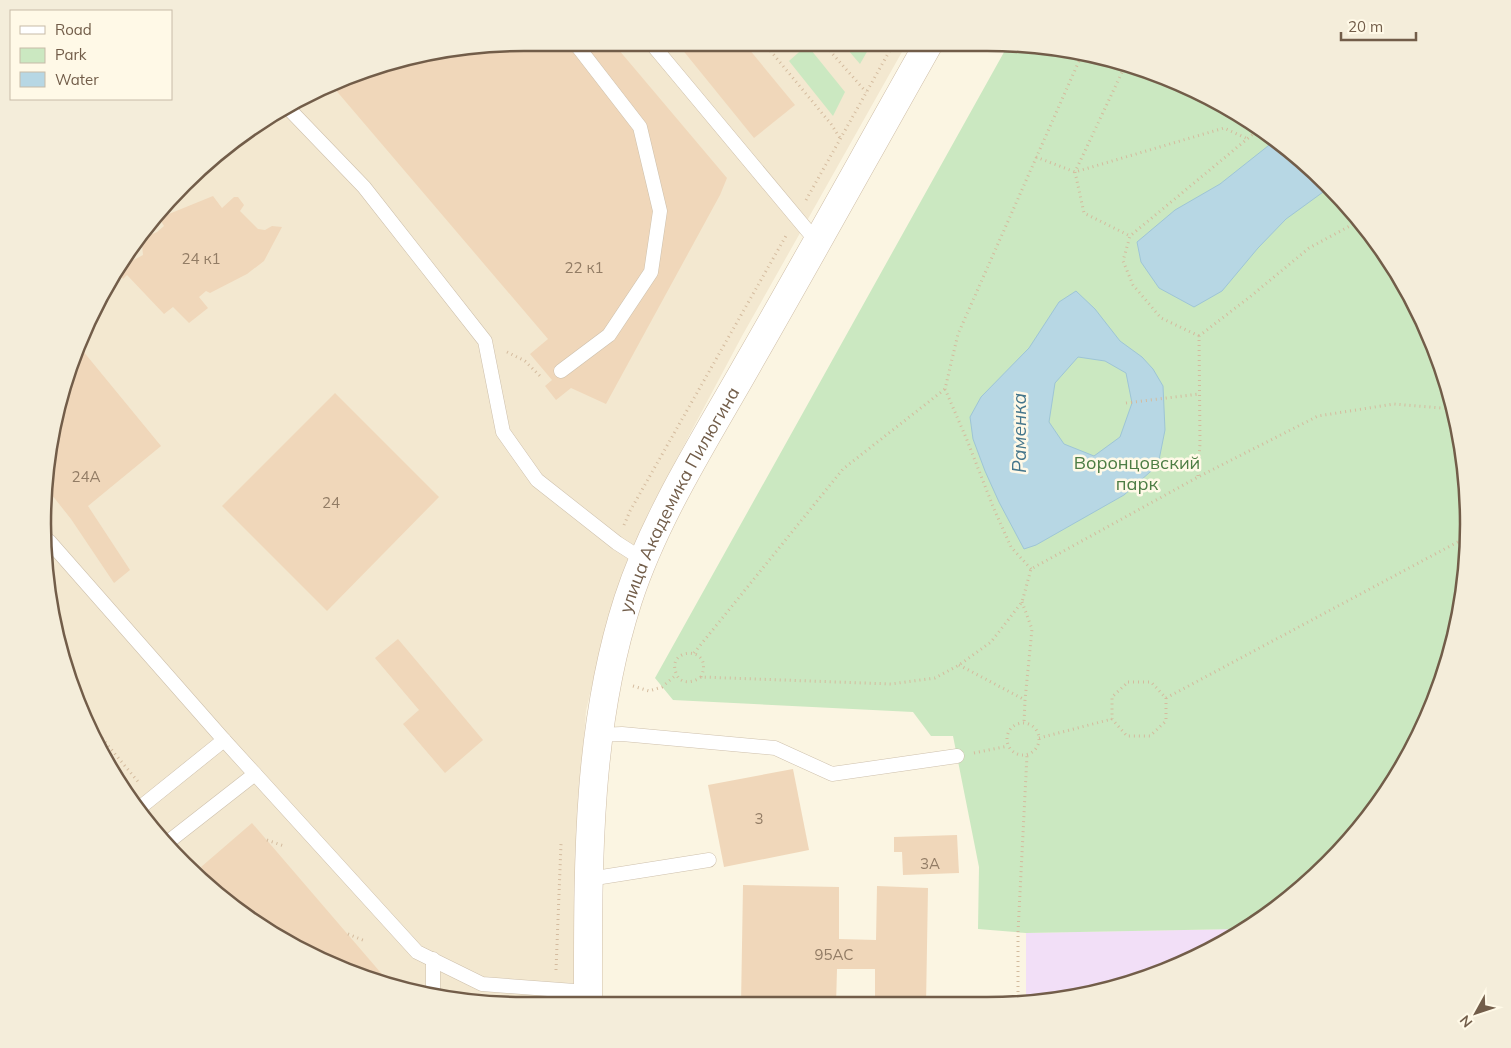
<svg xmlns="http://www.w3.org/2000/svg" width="1511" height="1048" font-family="Mulish,sans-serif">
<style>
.residential{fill:#f3e8d0}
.education{fill:#f2dff7}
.green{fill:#cbe8c1}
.water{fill:#b7d7e4;stroke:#9ec5d6;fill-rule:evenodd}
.building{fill:#f0d7ba}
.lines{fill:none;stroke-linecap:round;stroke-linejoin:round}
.lane-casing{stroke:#cec0ac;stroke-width:15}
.secondary-casing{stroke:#cfbea7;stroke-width:29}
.path{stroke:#d4bb9e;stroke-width:3;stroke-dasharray:1 4;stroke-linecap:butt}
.lane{stroke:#fff;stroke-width:14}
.secondary{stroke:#fff;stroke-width:28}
.labels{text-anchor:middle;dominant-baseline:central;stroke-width:5;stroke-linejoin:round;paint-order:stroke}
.number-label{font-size:15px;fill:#927c65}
.park-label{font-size:18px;fill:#4d7d44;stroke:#fff9e7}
.street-label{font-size:18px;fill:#725d49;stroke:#fff9e7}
.water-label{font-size:19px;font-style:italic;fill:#46778c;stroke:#fff9e7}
.rim{fill:none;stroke:#725d49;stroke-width:2.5}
</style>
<rect width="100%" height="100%" fill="#fbf5e2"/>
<polygon class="residential" points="524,43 907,43 742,336 650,509 624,569 603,638 586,711 579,811 574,1005 524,1005 430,996 339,969 256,924 183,864 92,737 52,618 47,461 79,339 162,207 257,123 399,59"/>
<polygon class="education" points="1237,929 1200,956 1081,996 1026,1002 1026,933"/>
<g class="green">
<polygon points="842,43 872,43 860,64"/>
<polygon points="807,45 845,92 833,116 789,61"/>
<polygon points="1008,45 1081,52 1228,107 1328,184 1388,257 1432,340 1459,430 1468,524 1459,618 1432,709 1387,792 1327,865 1237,929 1026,933 978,929 979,867 953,736 931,736 913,712 673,700 655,678"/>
</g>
<g class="water">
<polygon points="1273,142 1330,187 1286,219 1258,248 1222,291 1194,307 1159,288 1141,262 1137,242 1175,210 1220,184"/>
<path d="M 1076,291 L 1095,309 L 1120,341 L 1142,357 L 1153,369 L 1163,386 L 1165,430 L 1158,465 L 1124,495 L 1036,545 L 1024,549 L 999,502 L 985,471 L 973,439 L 970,417 L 981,397 L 1029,348 L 1059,302 ZM 1078,357 L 1105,361 L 1126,373 L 1132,403 L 1120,437 L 1094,456 L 1064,444 L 1049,422 L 1055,383 Z"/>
</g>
<g class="building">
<polygon points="524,42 613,43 727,178 720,195 606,404 571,388 556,400 545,386 552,380 530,354 548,339 334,88 399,59"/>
<polygon points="677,43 744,43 795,105 754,138"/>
<polygon points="213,196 222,208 234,197 238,197 244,205 240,211 258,229 265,230 272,226 282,227 264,261 247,274 210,293 206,291 199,297 208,308 189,323 173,307 164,314 127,275 123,279 120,274 126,264 143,255 142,245 146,237 157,232 164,226 159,218"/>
<polygon points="78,345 161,446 88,506 130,570 114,583 71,519 48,490 47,461"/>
<polygon points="335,393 439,497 327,611 222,506"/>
<polygon points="398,639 483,740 445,773 403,724 419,710 375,658"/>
<polygon points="793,769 809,850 724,867 708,785"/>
<polygon points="252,823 387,980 385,982 339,969 277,935 260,915 252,921 234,906 201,867"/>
<polygon points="957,835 959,873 903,875 902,852 894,852 894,837"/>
<polygon points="743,885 839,887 839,939 876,940 877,886 928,888 926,1005 875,1005 875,969 837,969 836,1005 741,1005"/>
</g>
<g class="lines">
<defs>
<g id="lane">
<polyline points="651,43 817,242"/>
<polyline points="289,109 364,187 485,341 503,432 537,480 617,543 642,559"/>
<polyline points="561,371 609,335 651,272 660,211 640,127 575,43"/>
<polyline points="49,541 224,740 417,952 482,984 588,992"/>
<polyline points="598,735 622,734 775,748 832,774 957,756"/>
<polyline points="142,806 224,740"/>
<polyline points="168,842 255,774"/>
<polyline points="589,879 709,860"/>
<polyline points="433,997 433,959"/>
</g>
<g id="secondary">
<path id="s1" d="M 588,1005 C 588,870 586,730 628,600 C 655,517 706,438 749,362 C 810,256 869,149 929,43"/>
</g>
</defs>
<use href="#lane" class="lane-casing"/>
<use href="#secondary" class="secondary-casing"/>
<g class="path">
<polyline points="764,43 831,124 840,138"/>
<polyline points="823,43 866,92"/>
<polyline points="1124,68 1075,172 1084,213 1130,236"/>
<polyline points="1036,157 1075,172 1224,128 1248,139"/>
<polyline points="806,200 894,43"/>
<polyline points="1199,336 1161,318 1133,285 1123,261 1130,236 1258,130"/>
<polyline points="507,352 525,361 542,378"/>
<polyline points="1126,403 1199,394"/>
<polyline points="1198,476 1200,443 1199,336 1251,296 1309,248 1359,221"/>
<polyline points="624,525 630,511 787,234"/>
<polyline points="1031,569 1011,547 994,509 967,440 945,389 958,334 1083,52"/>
<polyline points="1022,602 1032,629 1025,700 1024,723"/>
<polyline points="694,653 843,469 945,389"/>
<polyline points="959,665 1025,700"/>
<path d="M 701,677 C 715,645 666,647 676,673 C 680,685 693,683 701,677 L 891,684 L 935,678 L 959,665 L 991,642 L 1022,602 L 1031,569 L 1198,477 L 1318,416 L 1394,404 L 1453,409"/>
<polygon points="1128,682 1151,682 1166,698 1166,721 1150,736 1127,736 1112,719 1112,697"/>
<polyline points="633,686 649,691 662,687 676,675"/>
<polyline points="1166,698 1467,537"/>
<polyline points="86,719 140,784"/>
<circle cx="1023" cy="739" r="16"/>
<polyline points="1039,738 1112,719"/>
<polyline points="974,753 1008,746"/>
<polyline points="267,840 284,846"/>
<polyline points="211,887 213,882"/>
<polyline points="348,934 365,941"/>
<polyline points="556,970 561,844"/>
<polyline points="1018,1002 1018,932 1027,755"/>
</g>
<use href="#lane" class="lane"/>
<use href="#secondary" class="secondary"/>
</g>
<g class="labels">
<g class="number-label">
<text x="201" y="258">24 к1</text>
<text x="584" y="267">22 к1</text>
<text x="86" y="476">24А</text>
<text x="331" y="502">24</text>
<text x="759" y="818">3</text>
<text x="930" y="863">3А</text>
<text x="834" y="954">95АС</text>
</g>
<g class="park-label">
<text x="1137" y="462">Воронцовский<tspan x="1137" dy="21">парк</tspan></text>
</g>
<g class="street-label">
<text stroke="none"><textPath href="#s1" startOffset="521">улица Академика Пилюгина</textPath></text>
</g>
<g class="water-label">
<text transform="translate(1019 433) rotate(-90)">Раменка</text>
</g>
</g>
<path d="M0 0H1511V1048H0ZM524 51H987A473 473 0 0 1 1460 524V524A473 473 0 0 1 987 997H524A473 473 0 0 1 51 524V524A473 473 0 0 1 524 51Z" fill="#f4edda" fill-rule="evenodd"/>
<path class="rim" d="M524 51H987A473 473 0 0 1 1460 524V524A473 473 0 0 1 987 997H524A473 473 0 0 1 51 524V524A473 473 0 0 1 524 51Z"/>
<rect x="10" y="10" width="162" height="90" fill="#fff9e7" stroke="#c7bba8"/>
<rect x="20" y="26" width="25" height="8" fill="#ffffff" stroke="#c7bba8"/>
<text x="55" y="35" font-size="15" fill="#725d49">Road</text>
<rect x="20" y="48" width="25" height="15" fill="#cbe8c1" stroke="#c7bba8"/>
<text x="55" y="60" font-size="15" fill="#725d49">Park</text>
<rect x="20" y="72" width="25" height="15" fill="#b7d7e4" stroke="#c7bba8"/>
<text x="55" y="85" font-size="15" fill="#725d49">Water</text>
<g transform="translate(1476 1013) rotate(230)" stroke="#fff9e7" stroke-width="4" paint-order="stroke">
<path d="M0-4L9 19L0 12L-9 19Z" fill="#725d49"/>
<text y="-8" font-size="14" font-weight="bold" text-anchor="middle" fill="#725d49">N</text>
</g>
<path d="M1341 32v8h75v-8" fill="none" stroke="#725d49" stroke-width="2.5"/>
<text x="1348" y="32" font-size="15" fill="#725d49" stroke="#fff9e7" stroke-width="4" paint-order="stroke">20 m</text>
</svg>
